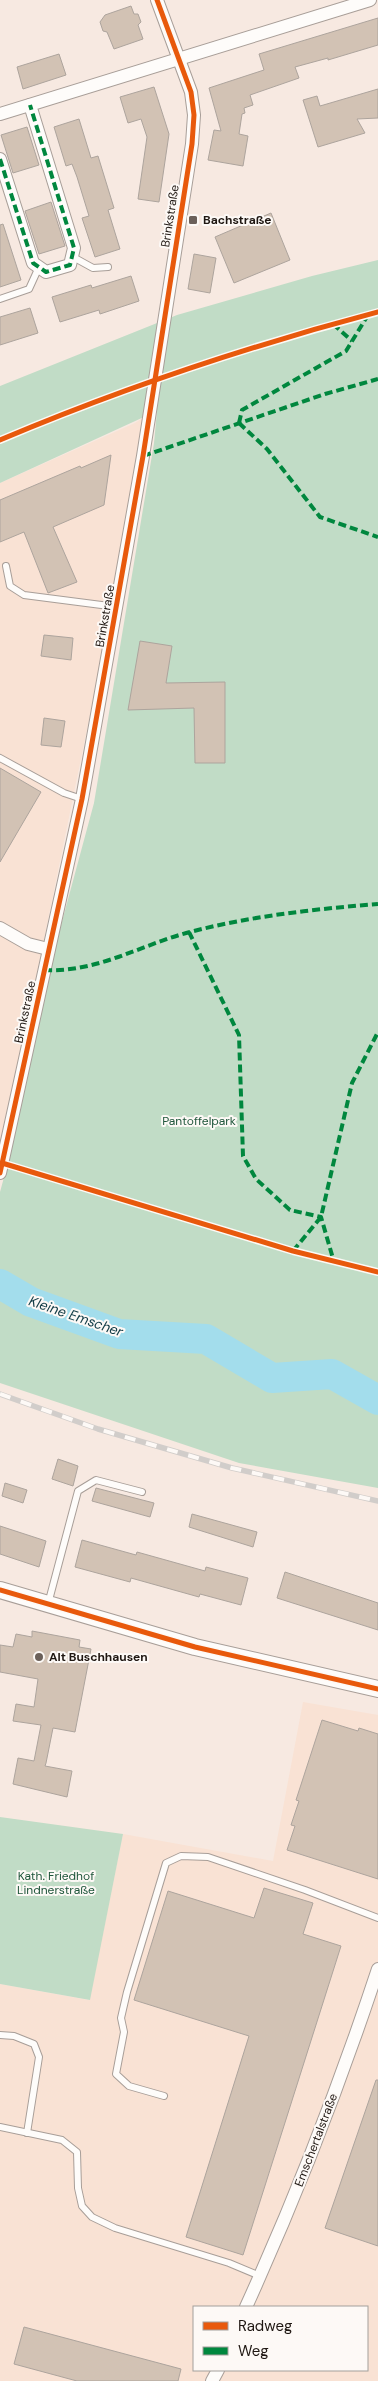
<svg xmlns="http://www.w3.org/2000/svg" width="378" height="2381" font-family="'DM Sans',sans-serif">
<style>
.built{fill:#f9e2d4;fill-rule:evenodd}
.green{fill:#c1dcc6}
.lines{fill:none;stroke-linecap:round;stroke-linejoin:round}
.river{stroke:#a3ddec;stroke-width:30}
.building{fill:#d2c2b4;stroke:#ada49d}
.service-casing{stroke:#a89e98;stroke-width:8}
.minor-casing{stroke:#a89e98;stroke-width:14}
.tertiary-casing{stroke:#a89e98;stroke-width:18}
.service{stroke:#fefcfa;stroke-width:6}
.minor{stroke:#fefcfa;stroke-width:12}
.tertiary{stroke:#fefcfa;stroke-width:16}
.rail-casing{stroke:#d1cdca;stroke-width:5.5}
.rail{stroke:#fdf9f6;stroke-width:4;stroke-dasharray:11;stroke-linecap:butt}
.quiet{stroke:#00873e;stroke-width:4;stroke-dasharray:8 4;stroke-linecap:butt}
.cycleway-casing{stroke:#fdf9f6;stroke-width:8}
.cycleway{stroke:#e8590c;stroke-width:5}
.poi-dot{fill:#6b605a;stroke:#fdf9f6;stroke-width:2}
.labels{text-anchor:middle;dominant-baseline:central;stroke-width:4;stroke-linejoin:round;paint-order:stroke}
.street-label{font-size:12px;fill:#1f1712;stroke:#fdf9f6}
.poi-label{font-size:12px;font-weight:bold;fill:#1f1712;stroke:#fdf9f6;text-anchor:start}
.park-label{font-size:12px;fill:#1e553a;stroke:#fdf9f6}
.water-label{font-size:14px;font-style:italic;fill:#123c46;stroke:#fdf9f6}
</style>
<rect width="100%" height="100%" fill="#f7e9e1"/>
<g class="built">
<polygon points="149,414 143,456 0,1154 0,483 135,423"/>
<path d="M 303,1702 L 378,1715 L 378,2381 L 0,2381 L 0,1984 L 89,2000 L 123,1834 L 273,1861 ZM 194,2307 L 367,2307 L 367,2370 L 194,2370 Z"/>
</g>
<g class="green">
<polygon points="378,260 378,1488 239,1463 0,1383 0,1192 9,1159 47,977 94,803 154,443 157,411 0,483 0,386 177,315 312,276"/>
<polygon points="0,1817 123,1834 90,2000 0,1984"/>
</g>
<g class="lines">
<polyline class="river" points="0,1284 31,1302 119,1334 206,1339 272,1378 332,1374 378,1400"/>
</g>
<g class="building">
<polygon points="131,6 134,14 138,14 141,22 138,25 143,39 114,49 107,32 103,31 100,22 105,15"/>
<polygon points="378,18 378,45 328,60 328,58 295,67 299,78 250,95 253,105 244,108 245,113 242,114 239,134 248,136 243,166 208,160 214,130 221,131 209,88 264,70 259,54"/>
<polygon points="59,54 66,75 23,89 17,67"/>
<polygon points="154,87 169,134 159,202 138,199 147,137 141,119 128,123 120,97"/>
<polygon points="378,89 378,118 357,119 365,133 318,147 303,100 317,96 320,106"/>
<polygon points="79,119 91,158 98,156 114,208 108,210 120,249 95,257 82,218 89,216 77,177 72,164 66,166 54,127"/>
<polygon points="27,127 39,165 13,173 1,135"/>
<polygon points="51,202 65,246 39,254 25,211"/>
<polygon points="271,213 290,260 234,283 215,237"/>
<polygon points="3,224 21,280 0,287 0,225"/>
<polygon points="194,254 216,258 210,293 188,289"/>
<polygon points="131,276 139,301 100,314 99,310 60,322 52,297 91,285 92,288"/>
<polygon points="30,308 38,333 0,345 0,317"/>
<polygon points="111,455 104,505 53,527 77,582 48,593 24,532 0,542 0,500 80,466 81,468"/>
<polygon points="44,635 73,638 71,660 41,656"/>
<polygon points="140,641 172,646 166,683 225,682 225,763 195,763 194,708 128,710"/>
<polygon points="44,718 65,721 61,747 41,745"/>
<polygon points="0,768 41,792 0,862"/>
<polygon points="58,1459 78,1466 73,1486 52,1479"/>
<polygon points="5,1483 27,1490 23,1503 2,1496"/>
<polygon points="96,1488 154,1503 150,1517 92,1501"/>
<polygon points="192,1514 257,1532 253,1547 189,1527"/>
<polygon points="0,1526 46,1541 39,1567 0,1554"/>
<polygon points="82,1540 136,1555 137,1552 205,1571 206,1567 248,1578 241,1605 200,1594 199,1597 131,1578 130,1582 75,1567"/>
<polygon points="285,1572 378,1603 378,1630 277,1598"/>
<polygon points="32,1631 80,1640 79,1647 91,1649 75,1732 53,1728 46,1763 45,1766 72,1771 67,1797 13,1784 18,1758 34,1761 41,1725 13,1721 16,1704 34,1707 38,1679 0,1672 0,1645 13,1647 16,1634 32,1637"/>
<polygon points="322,1720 358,1731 359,1728 378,1734 378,1879 287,1850 295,1826 291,1825 299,1801 296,1800"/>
<polygon points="264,1888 313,1903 303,1934 341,1946 243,2255 186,2237 249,2036 134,2000 168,1891 254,1918"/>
<polygon points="376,2080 378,2080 378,2246 325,2228"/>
<polygon points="24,2327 181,2369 178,2381 77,2381 14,2364"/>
</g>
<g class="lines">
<defs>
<g id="service">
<polyline points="73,257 93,268 108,267"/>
<polyline points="0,299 29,289 39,267"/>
<polyline points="6,566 10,586 24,595 117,607"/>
<polyline points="0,758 64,793 82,799"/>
<polyline points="48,1604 78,1491 96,1480 142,1492"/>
<polyline points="0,2035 14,2036 34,2044 39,2057 27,2133"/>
<polyline points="164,2096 129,2086 116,2074 124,2032 121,2018 127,1992 166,1863 181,1856 208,1857 305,1890 378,1918"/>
<polyline points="0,2127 62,2140 77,2152 78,2188 82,2206 92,2217 115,2228 229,2263 260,2276"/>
</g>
<g id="minor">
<polyline points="0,114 370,0"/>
<polyline points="0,159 33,263 46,272 70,265 74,248 30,105"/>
<polyline points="0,928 28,944 48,949"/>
<polyline points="0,1173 82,799 143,456 192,144 194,115 191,92 157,0"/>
<path d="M 246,2307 C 296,2197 340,2084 378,1969"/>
<polyline points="212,2381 218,2370"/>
</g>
<polyline id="tertiary" points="0,1590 195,1647 378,1689"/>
</defs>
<use href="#service" class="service-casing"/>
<use href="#minor" class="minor-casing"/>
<use href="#tertiary" class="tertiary-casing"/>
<use href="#service" class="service"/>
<use href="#minor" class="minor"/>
<use href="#tertiary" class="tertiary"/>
<defs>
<polyline id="rail" points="0,1394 98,1429 232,1468 378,1501"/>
</defs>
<use href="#rail" class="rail-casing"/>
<use href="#rail" class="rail"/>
<g class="quiet">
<polyline points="0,159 33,263 46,272 70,265 74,248 30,105"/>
<polyline points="333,324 352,341"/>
<polyline points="239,423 267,449 320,517 378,537"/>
<polyline points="239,423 242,410 346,351 368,315"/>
<polyline points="143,456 325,394 378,379"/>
<polyline points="189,932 239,1035 243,1156 256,1179 290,1210 321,1217 334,1262"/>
<path d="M 44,970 C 97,973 140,945 190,932 C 251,916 315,909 378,904"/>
<polyline points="293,1251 321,1217 352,1083 378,1032"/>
</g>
<defs>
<g id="cycleway">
<path d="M 0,440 C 123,388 249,346 378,312"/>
<polyline points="2,1163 293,1251 378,1272"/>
<polyline points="0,1173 82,799 143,456 192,144 194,115 191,92 157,0"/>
<polyline points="0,1590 195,1647 378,1689"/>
</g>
</defs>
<use href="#cycleway" class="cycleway-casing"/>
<use href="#cycleway" class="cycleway"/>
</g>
<g class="poi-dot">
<rect x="188" y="215" width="10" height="10" rx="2.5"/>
<circle cx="39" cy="1657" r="5"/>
</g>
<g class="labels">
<g class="street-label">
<text transform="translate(170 216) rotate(-81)">Brinkstraße</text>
<text transform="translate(105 616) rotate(-80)">Brinkstraße</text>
<text transform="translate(25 1012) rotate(-78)">Brinkstraße</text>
<text transform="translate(316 2140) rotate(-69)">Emschertalstraße</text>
</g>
<g class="poi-label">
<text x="203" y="220">Bachstraße</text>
<text x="49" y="1657">Alt Buschhausen</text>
</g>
<g class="park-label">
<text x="199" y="1121">Pantoffelpark</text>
<text x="56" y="1876">Kath. Friedhof<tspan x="56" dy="14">Lindnerstraße</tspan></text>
</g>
<g class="water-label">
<text transform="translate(76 1316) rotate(19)">Kleine Emscher</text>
</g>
</g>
<rect x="193" y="2306" width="175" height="65" fill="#fdf9f6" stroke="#a49f9b"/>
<rect x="203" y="2322" width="25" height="8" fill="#e8590c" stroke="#a49f9b"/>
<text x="238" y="2331" font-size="15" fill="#1f1712">Radweg</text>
<rect x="203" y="2347" width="25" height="8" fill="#00873e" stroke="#a49f9b"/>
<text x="238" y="2356" font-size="15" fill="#1f1712">Weg</text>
</svg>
